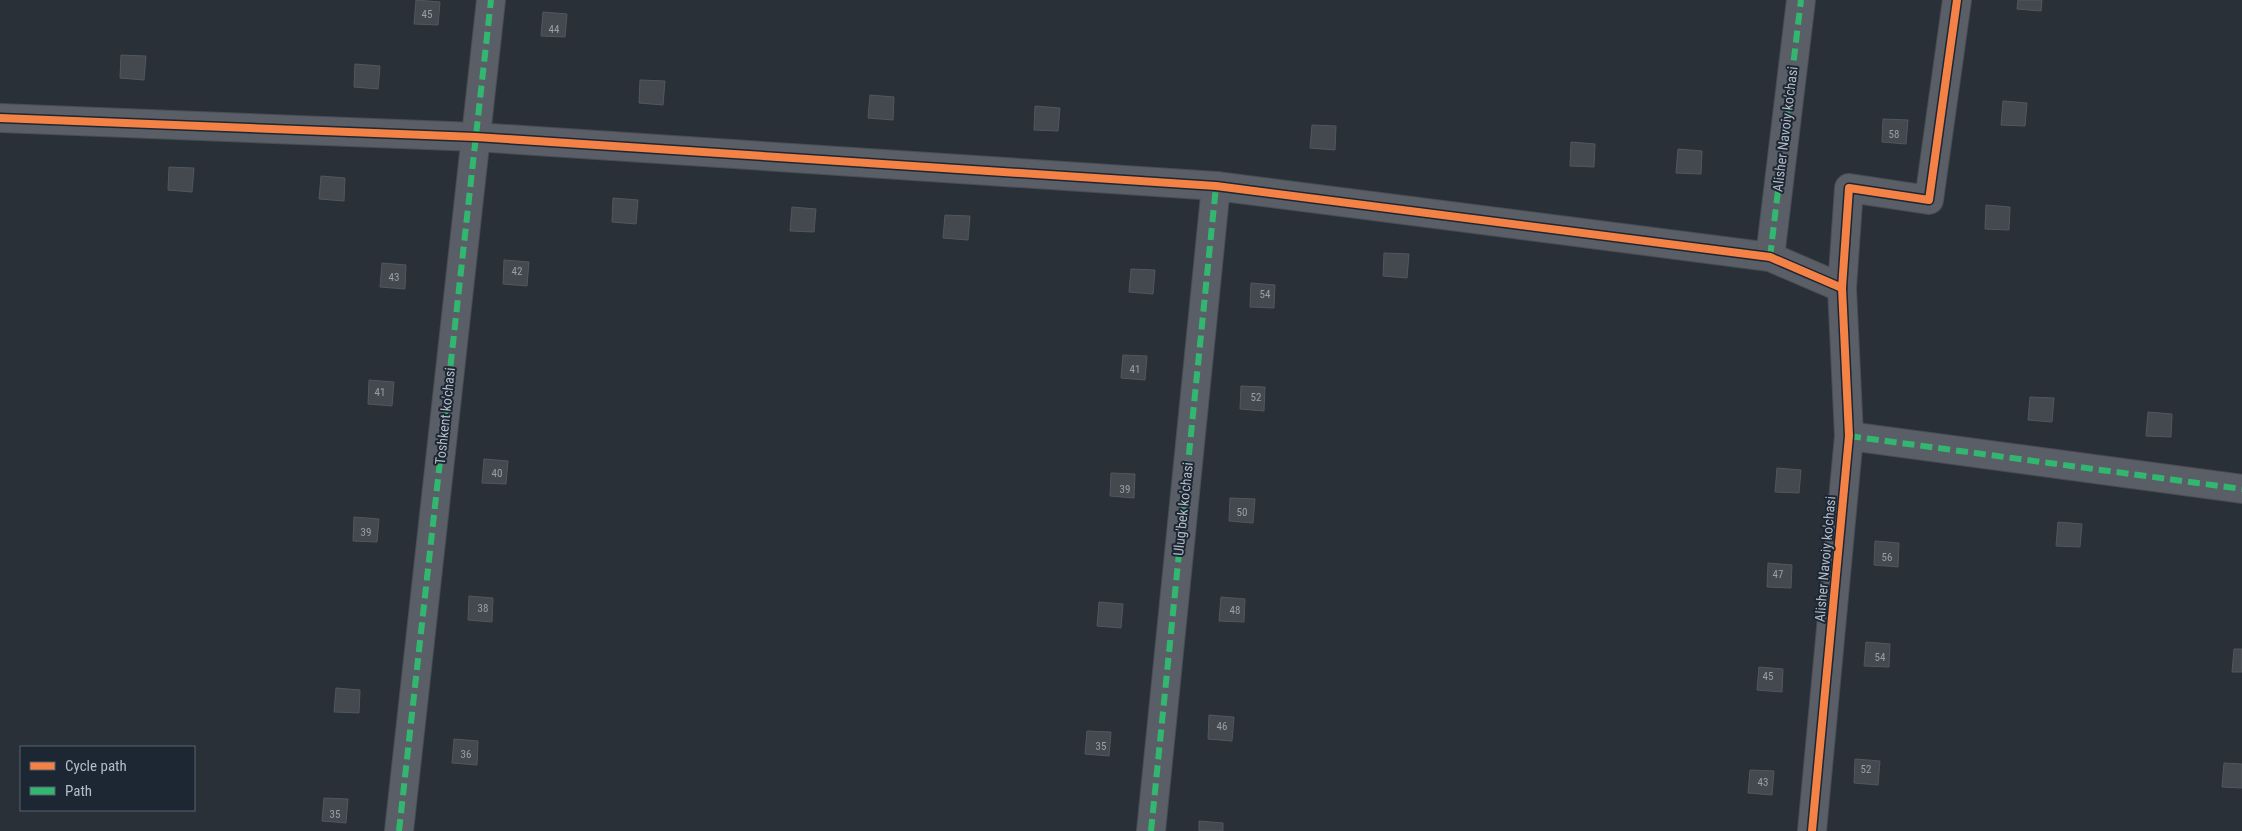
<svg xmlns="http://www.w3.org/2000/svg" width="2242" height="831" font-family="'Roboto Condensed',sans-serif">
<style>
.building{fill:#444950;stroke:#52575f}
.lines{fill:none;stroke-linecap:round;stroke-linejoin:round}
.street-casing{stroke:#484c53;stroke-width:30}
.street{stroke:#5a5e66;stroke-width:28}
.quiet{stroke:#33b770;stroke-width:6;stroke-dasharray:12 6;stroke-linecap:butt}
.cycleway-casing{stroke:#1d2633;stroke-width:11}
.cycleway{stroke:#f48246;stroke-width:8}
.labels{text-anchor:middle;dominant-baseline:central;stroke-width:4;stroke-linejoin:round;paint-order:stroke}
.number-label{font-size:11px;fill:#989fab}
.street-label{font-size:14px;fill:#b4bcc9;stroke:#1d2633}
</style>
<rect width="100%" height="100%" fill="#2a3038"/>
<g class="building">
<polygon points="416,0 440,2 438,25 414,24"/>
<polygon points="2018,0 2042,0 2041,11 2017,9"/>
<polygon points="543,12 567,14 565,37 541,36"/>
<polygon points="121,55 146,56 144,80 120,78"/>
<polygon points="355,64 380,66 378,89 354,87"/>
<polygon points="640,80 665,81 663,105 639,103"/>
<polygon points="870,95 894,97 893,120 868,118"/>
<polygon points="2003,101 2027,103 2025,126 2001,125"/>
<polygon points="1035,106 1060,108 1058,131 1034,130"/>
<polygon points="1883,119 1908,120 1906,144 1882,142"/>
<polygon points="1312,125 1336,126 1335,150 1310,148"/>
<polygon points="1571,142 1595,144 1594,167 1570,166"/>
<polygon points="1678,149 1702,151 1701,174 1676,173"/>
<polygon points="169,167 194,168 192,192 168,190"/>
<polygon points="321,176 345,178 344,201 319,199"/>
<polygon points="613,198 638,200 636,224 612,222"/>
<polygon points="1986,205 2010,207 2009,230 1985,229"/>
<polygon points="792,207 816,209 814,232 790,231"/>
<polygon points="945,215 970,216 968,240 943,238"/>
<polygon points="1384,253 1409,254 1407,278 1383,276"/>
<polygon points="504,260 529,262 527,286 503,284"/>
<polygon points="382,263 406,265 405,289 380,287"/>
<polygon points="1131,269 1155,270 1153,294 1129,292"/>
<polygon points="1251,283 1275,285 1274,308 1250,307"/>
<polygon points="1123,355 1147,356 1145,380 1121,378"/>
<polygon points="369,380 394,382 392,406 368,404"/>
<polygon points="1241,386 1265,387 1264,411 1240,409"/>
<polygon points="2030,397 2054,398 2052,422 2028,420"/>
<polygon points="2148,412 2172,414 2171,437 2146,436"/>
<polygon points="484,459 508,461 506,484 482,483"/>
<polygon points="1777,468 1801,470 1799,493 1775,492"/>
<polygon points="1111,473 1135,474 1134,498 1110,496"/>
<polygon points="1230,498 1255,499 1253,523 1229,521"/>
<polygon points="354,517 379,519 377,542 353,541"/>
<polygon points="2058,522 2082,524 2080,547 2056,546"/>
<polygon points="1875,541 1899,543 1898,567 1874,565"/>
<polygon points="1768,563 1792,565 1791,588 1767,587"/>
<polygon points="469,596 493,598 492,622 468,620"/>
<polygon points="1221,597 1245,599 1244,622 1219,621"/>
<polygon points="1099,602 1123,604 1121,628 1097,626"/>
<polygon points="1866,642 1890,644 1889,667 1864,666"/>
<polygon points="2234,649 2242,649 2242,672 2232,672"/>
<polygon points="1759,667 1783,669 1782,692 1757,690"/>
<polygon points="336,688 360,690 359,713 334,712"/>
<polygon points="1209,715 1234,717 1232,741 1208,739"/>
<polygon points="1087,731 1111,732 1109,756 1085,754"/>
<polygon points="454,739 478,741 477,765 452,763"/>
<polygon points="1855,759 1880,761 1878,785 1854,783"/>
<polygon points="2224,763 2242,764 2242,788 2222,787"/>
<polygon points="1750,770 1774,771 1772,795 1748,793"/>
<polygon points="324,798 348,799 346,823 322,821"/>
<polygon points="1199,821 1223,823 1223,831 1199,831"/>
</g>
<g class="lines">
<defs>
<g id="street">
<polyline points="0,118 476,137 1216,186 1770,257 1842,288"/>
<polyline points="1770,257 1801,0"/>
<polyline points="1849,436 2242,489"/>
<polyline points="399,831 491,0"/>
<polyline points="1151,831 1216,186"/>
<polyline points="1812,831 1849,436 1842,288 1849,188 1929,200 1957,0"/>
</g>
</defs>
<use href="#street" class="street-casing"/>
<use href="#street" class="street"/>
<g class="quiet">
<polyline points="1770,257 1801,0"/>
<polyline points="1849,436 2242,489"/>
<polyline points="399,831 491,0"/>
<polyline points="1151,831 1216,186"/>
</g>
<defs>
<g id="cycleway">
<polyline points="0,118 476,137 1216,186 1770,257 1842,288"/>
<polyline points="1812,831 1849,436 1842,288 1849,188 1929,200 1957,0"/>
</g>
</defs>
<use href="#cycleway" class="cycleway-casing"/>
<use href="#cycleway" class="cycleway"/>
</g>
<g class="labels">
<g class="number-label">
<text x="427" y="14">45</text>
<text x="554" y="29">44</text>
<text x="1894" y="134">58</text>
<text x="517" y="271">42</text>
<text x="394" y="277">43</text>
<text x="1265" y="294">54</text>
<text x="1135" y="369">41</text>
<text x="380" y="392">41</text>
<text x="1256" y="397">52</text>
<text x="497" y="473">40</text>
<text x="1125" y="489">39</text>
<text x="1242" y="512">50</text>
<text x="366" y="532">39</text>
<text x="1887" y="557">56</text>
<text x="1778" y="574">47</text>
<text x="483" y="608">38</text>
<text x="1235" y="610">48</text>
<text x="1880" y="657">54</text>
<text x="1768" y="676">45</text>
<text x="1222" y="726">46</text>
<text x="1101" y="746">35</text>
<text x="466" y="754">36</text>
<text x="1866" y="769">52</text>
<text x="1763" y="782">43</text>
<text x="335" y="814">35</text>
</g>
<g class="street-label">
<text transform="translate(1785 129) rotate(-83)">Alisher Navoiy ko'chasi</text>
<text transform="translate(445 416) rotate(-84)">Toshkent ko'chasi</text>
<text transform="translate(1183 509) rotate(-84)">Ulug'bek ko'chasi</text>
<text transform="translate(1825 559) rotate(-85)">Alisher Navoiy ko'chasi</text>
</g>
</g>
<rect x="20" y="746" width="175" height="65" fill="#1d2633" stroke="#59626f"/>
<rect x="30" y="762" width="25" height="8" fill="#f48246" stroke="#59626f"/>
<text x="65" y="771" font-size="15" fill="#b4bcc9">Cycle path</text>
<rect x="30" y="787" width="25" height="8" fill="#33b770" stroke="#59626f"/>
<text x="65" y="796" font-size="15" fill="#b4bcc9">Path</text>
</svg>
